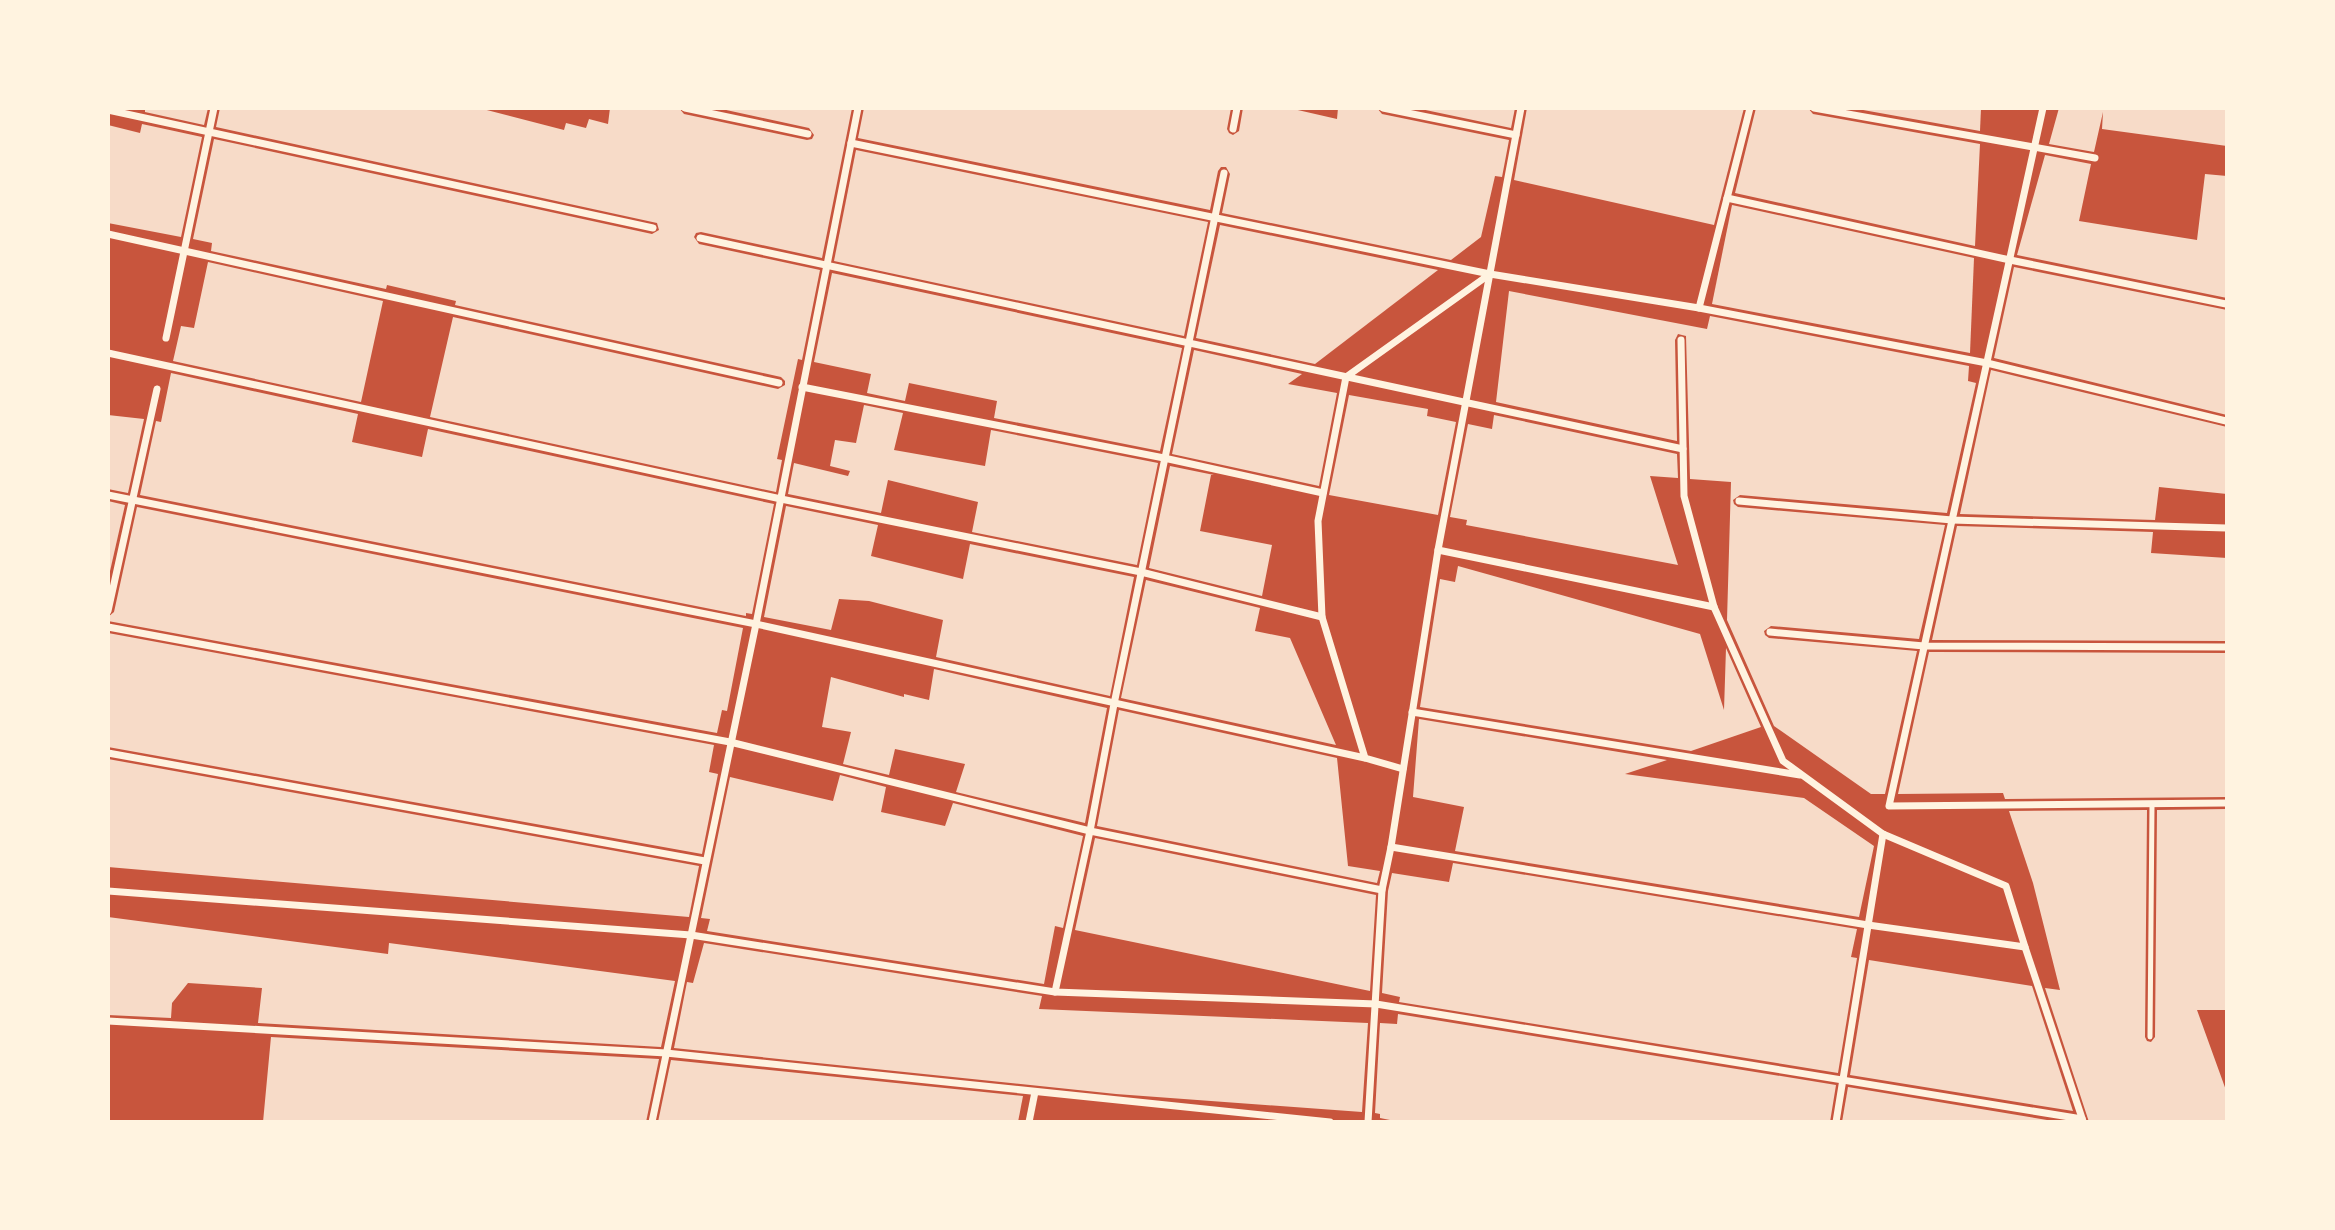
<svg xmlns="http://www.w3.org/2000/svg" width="2335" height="1230" font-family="Lora,serif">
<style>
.building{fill:#f7dbc8}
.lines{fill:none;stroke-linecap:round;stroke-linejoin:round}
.service{stroke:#fff3e0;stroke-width:5}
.minor{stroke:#fff3e0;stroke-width:7}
</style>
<rect width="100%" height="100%" fill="#c8553d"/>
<g class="building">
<polygon points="145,108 208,108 204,125 145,112"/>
<polygon points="220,108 479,108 564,130 566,123 586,128 589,119 608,124 610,108 679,108 684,114 807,140 812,139 814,135 809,128 717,108 852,108 822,258 701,232 696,233 694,237 699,244 820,270 802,360 798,359 777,459 782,460 776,492 430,417 453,317 778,389 785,385 785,381 781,377 455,305 456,301 387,285 386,289 211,251 212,243 193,239 214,139 652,234 659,230 657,223 216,127"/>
<polygon points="864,108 1231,108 1227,129 1229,133 1233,135 1239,131 1243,108 1289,108 1337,119 1338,108 1377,108 1382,114 1509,140 1502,177 1495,176 1481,237 1451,260 1222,213 1230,174 1226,167 1221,167 1218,171 1210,210 858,138"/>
<polygon points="1416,108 1515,108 1511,128"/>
<polygon points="1527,108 1744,108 1714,225 1514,180"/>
<polygon points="1756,108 1808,108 1813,114 1980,144 1975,246 1735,193"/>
<polygon points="1852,108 1981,108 1980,131"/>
<polygon points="2059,108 2227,108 2227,146 2102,129 2103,112 2094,152 2049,144"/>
<polygon points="142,124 202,137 181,237 108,223 108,125 140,133"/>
<polygon points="856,150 1208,222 1184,336 834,261"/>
<polygon points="2045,155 2091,164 2079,221 2197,240 2205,174 2227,176 2227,298 2017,255"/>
<polygon points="1732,205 1974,258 1970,353 1712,304"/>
<polygon points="1220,225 1438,270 1315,364 1196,338"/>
<polygon points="208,262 383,301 361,402 173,361 181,326 194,328"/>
<polygon points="2014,267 2227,310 2227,415 1994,358"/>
<polygon points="832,273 1182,348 1160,451 994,418 997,401 909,383 905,401 867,393 871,374 814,362"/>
<polygon points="1509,291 1707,329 1710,316 1969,366 1968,381 1976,383 1947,513 1740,495 1733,500 1734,504 1738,507 1945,525 1919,639 1771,626 1764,631 1765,635 1769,638 1917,651 1885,794 1871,794 1774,726 1727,620 1731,482 1690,479 1686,336 1678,334 1675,340 1677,441 1496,402"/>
<polygon points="1194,350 1302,374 1288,384 1337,393 1319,486 1172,454"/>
<polygon points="1991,370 2227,427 2227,494 2159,487 2155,520 1960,514"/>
<polygon points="171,373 358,414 352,442 422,457 428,429 774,504 752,614 746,613 746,616 140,495 156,421 161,422"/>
<polygon points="1349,395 1428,409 1427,416 1456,422 1438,515 1329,495"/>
<polygon points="864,405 903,413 894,450 985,466 991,430 1158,463 1137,565 972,532 978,502 888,480 881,513 788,494 794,463 848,476 850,471 830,466 835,440 856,443"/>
<polygon points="108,415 144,419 128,493 108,489"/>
<polygon points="1494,415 1677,454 1678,478 1650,476 1678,565 1466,525 1467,520 1450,517 1468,424 1492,429"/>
<polygon points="1170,466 1214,475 1211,475 1200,531 1272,545 1262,596 1149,568"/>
<polygon points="108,501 125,505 108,580"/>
<polygon points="786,506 878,525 871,556 963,579 970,544 1134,577 1110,696 936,657 943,620 869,601 839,599 831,630 764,617"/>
<polygon points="137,507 743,628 727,711 722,710 717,733 108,621 108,617 114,612"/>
<polygon points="1957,526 2153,532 2151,553 2227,558 2227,641 1932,640"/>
<polygon points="1458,566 1700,634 1724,710 1726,648 1761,727 1691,751 1420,707 1440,579 1455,582"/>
<polygon points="1146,580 1260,608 1255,631 1290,638 1336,745 1121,698"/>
<polygon points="108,633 714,745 709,772 718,774 702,854 108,747"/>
<polygon points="1929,652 2227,653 2227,797 2005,799 2003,793 1898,794"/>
<polygon points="934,669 1107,708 1085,823 956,792 965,764 895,749 889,775 843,764 851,732 822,727 831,677 904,697 904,694 929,700"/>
<polygon points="1119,710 1337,758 1348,866 1380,871 1377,883 1097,826"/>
<polygon points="1419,719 1667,760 1625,774 1804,798 1874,846 1859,917 1455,851 1464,807 1413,797"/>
<polygon points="108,759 699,866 689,917 108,867"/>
<polygon points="840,775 886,787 881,812 945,826 953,803 1083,836 1063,928 1055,926 1044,984 707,931 710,919 701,918 730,777 833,801"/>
<polygon points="2227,809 2227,1010 2197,1010 2227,1093 2227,1122 2089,1122 2045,988 2060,990 2033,883 2009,811 2147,810 2145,1037 2147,1041 2151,1042 2155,1037 2157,810"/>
<polygon points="1095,838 1376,895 1370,991 1075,930"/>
<polygon points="1453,863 1857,929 1851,957 1857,958 1838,1073 1399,1002 1400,997 1382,993 1388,891 1392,873 1449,882"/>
<polygon points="108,917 388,954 389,943 675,981 661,1047 258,1023 262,988 188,983 172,1003 171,1018 108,1015"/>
<polygon points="704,943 1042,996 1039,1009 1368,1023 1362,1112 1116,1094 674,1048 687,982 693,983"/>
<polygon points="1869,960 2032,986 2073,1111 1850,1075"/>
<polygon points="1398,1014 1836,1085 1830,1122 1400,1122 1380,1118 1380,1114 1375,1113 1380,1023 1397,1024"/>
<polygon points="271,1037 659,1059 646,1122 263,1122"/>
<polygon points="671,1060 1023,1096 1018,1122 658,1122"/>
<polygon points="1848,1087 2059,1122 1842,1122"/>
</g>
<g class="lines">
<polyline class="service" points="2150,1037 2152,805"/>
<g class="minor">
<polyline points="685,108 808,134"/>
<polyline points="1383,108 1516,135"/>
<polyline points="1814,108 2095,158"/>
<polyline points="2043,108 1889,806 2226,803"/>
<polyline points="108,110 653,228"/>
<polyline points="1233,129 1237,108"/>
<polyline points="851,143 1490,274 1699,308 1987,363 2226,421"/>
<polyline points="1727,198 2010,260 2226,304"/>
<polyline points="108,234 779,383"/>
<polyline points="700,238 1683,449"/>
<polyline points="1699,308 1750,108"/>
<polyline points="166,338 214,108"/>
<polyline points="108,353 781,499 1141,572 1322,617"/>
<polyline points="802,387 1164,458 1323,493"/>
<polyline points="108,495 756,624 1365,758"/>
<polyline points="1739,501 1952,520 2226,528"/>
<polyline points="1438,550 1714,607"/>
<polyline points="108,611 157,389"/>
<polyline points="108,627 730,742 1090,831 1382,890"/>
<polyline points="1770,632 1924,646 2226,647"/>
<polyline points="1412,712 1800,775"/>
<polyline points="108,753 705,861"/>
<polyline points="1403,769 1365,758 1322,617 1318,521 1346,377 1490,274"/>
<polyline points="1391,847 1868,925 2025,947 2006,886 1883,834 1783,761 1714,607 1684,496 1681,340"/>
<polyline points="108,891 691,935 1055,992 1376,1004 2082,1119"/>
<polyline points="2025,947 2083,1121"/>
<polyline points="1055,992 1090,831 1114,704 1224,173"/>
<polyline points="108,1021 666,1053 1330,1122"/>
<polyline points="652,1122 756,624 858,108"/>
<polyline points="1029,1122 1035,1092"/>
<polyline points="1368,1122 1382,890 1391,847 1438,550 1521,108"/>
<polyline points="1836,1122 1883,834"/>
</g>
</g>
<rect width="2335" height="1230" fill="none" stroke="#fff3e0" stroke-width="220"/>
</svg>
